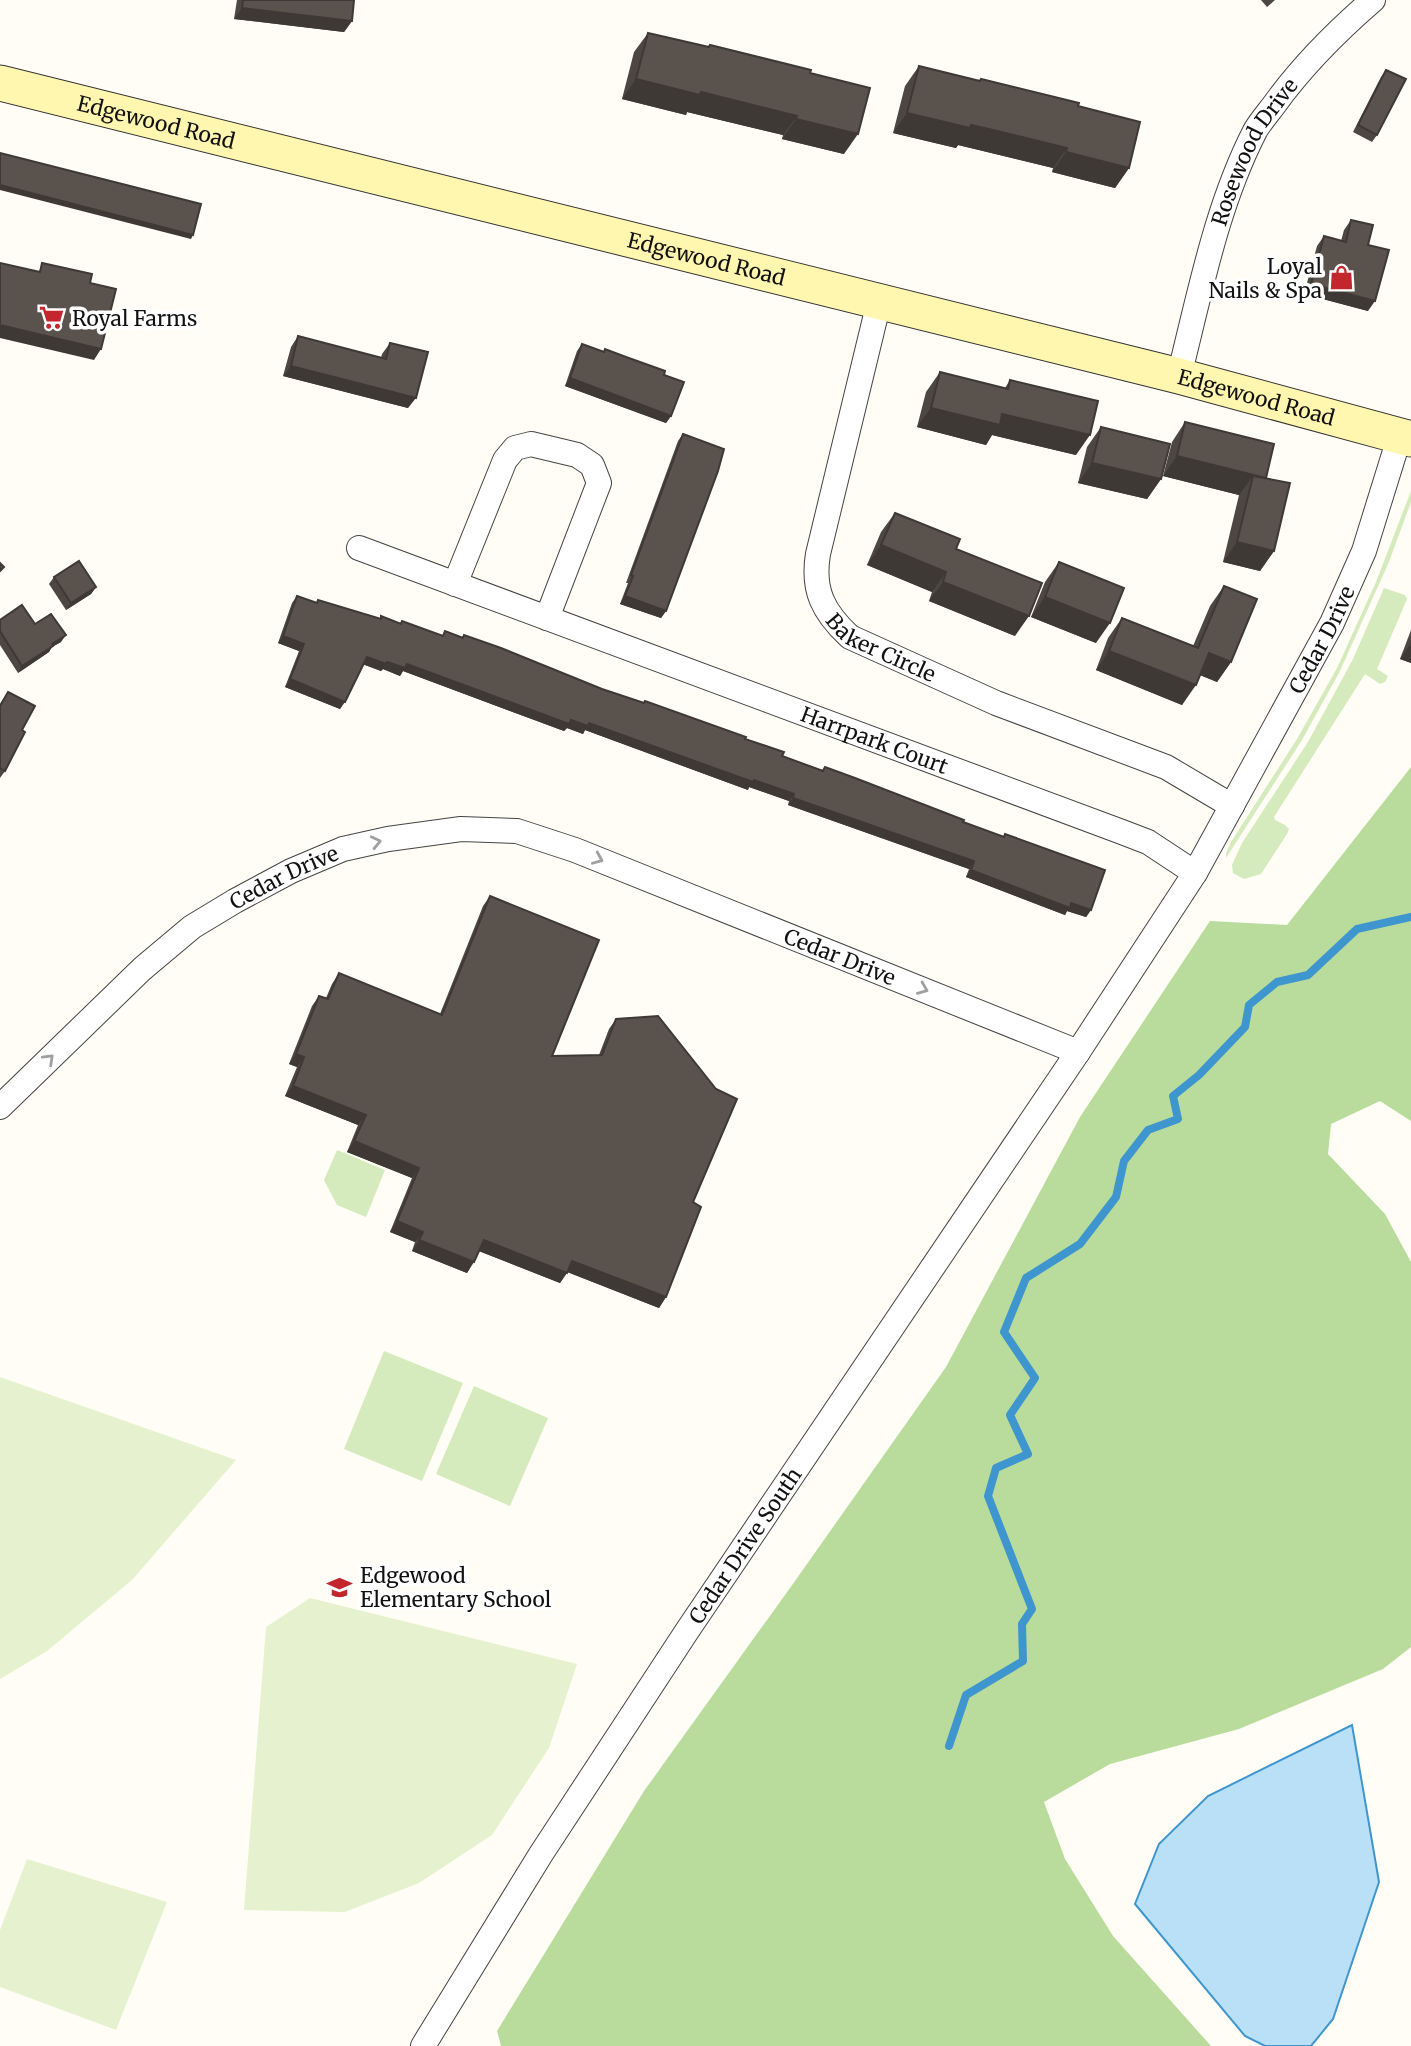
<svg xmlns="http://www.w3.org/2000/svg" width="1411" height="2046" font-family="Merriweather,serif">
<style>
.green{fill:#d5ebbd}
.forest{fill:#b9dc9c}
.pitch{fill:#e6f2cf}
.water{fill:#b9e0f7;stroke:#3f96cf;stroke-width:2}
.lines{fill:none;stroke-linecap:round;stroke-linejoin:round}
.stream{stroke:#3f96cf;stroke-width:8}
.street-casing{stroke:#444;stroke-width:26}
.secondary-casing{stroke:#333;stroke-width:37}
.street{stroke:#fff;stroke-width:24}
.secondary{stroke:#fff6b0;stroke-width:35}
.wall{fill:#4d4742}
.shaded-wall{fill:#3f3936}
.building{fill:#5a524d;stroke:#3f3936;stroke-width:2}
.oneway{stroke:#a0a0a0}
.labels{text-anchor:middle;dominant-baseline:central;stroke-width:7;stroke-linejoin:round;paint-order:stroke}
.street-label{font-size:21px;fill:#111;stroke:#fff}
.poi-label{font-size:21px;fill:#111;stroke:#fff;text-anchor:start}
</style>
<rect width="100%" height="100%" fill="#fffdf5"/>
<g class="green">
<polygon points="1411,491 1411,502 1389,562 1339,673 1302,740 1226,858 1226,853 1231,842 1297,739 1337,668 1376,582"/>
<polygon points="1384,588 1405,595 1407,599 1377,669 1388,676 1385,682 1380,684 1365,674 1274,817 1275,820 1285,825 1289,829 1287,834 1261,874 1244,879 1233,873 1232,865 1242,843 1308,742 1353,659"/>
<polygon points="337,1150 385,1170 366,1217 337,1205 324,1180"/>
<polygon points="384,1351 463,1383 422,1481 344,1449"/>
<polygon points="474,1386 548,1418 510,1506 436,1474"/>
</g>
<polygon class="forest" points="1411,767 1411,1121 1380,1101 1331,1124 1328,1154 1385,1214 1411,1262 1411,1647 1383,1669 1239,1729 1110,1764 1044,1802 1065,1859 1113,1936 1211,2046 501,2046 497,2031 644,1791 795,1581 946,1367 1080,1117 1210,921 1287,925"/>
<g class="pitch">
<polygon points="0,1377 236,1460 132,1580 47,1651 0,1679"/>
<polygon points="310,1598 577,1664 549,1748 492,1835 419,1883 345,1912 244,1910 266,1627"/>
<polygon points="27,1859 167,1902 116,2030 0,1987 0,1930"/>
</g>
<polygon class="water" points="1352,1725 1379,1882 1333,2019 1311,2046 1265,2046 1245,2036 1135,1904 1159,1844 1208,1796"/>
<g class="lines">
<polyline class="stream" points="949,1746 966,1695 1023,1661 1022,1624 1032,1609 988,1496 996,1468 1028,1454 1010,1415 1035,1378 1004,1332 1026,1278 1080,1244 1116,1197 1124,1161 1148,1130 1178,1119 1173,1096 1199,1075 1245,1027 1249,1005 1277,982 1308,975 1357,929 1411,917"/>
<defs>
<g id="street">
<path id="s1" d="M 879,302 L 818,554 C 812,590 823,612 850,637 L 996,703 L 1166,767 L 1232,806"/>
<path id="s2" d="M 1179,376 C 1200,293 1216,207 1255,131 C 1260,122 1268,113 1274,105 C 1302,66 1336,32 1373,0"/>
<path id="s3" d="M 359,548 L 1122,832 L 1148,842 L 1195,873"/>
<polyline points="455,584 505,460 515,448 531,444 577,455 592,465 599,483 547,618"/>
<path id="s4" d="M 0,1107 L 142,969 L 192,927 L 235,901 L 291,871 L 343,849 L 388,839 L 461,829 L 517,831 L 575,850 L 1078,1052"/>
<path id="s5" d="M 423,2046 L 541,1854 L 687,1631 L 1078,1052 L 1195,873 L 1332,623 L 1364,551 L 1400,435"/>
</g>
<g id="secondary">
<path id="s6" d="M 0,83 L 1179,376 L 1411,439"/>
</g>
</defs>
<use href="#street" class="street-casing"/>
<use href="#secondary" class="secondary-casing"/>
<use href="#street" class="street"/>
<use href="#secondary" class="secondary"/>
</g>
<g class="wall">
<polygon points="237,0 354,0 352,21 344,32 234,19"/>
<polygon points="1261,0 1275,0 1267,7"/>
<polygon points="648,33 709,47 710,45 810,73 844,154 782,139 783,135 687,112 686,115 622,99 634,52"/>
<polygon points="919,66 979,81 981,79 1078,106 1129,168 1115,188 1052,172 1053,168 979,150 958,145 956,148 893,133 905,86"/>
<polygon points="1386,70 1377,135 1372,142 1353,132 1381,77"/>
<polygon points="1351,220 1368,245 1368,311 1304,294 1317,246 1324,236 1341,241 1344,230"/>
<polygon points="298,336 381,358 382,354 390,343 408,408 283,376 291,347"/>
<polygon points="582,344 603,352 605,349 664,375 671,416 666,423 565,386 577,351"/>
<polygon points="940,372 1005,388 1010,380 1076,455 992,435 986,445 917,427 926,392"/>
<polygon points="1185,422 1265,478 1274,551 1260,571 1223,562 1239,495 1163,476 1172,442"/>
<polygon points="1101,427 1161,479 1147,499 1078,483 1087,447"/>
<polygon points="683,434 666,611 661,618 620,604 628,583 626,583 678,441"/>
<polygon points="895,513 956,549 1015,636 929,601 932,592 867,565 881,532"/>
<polygon points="1059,562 1096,643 1031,617 1045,582"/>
<polygon points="54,577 96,587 91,594 66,610 49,584"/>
<polygon points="1224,586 1231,662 1217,682 1200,675 1182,705 1096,670 1108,638 1122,618 1193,646 1210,606"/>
<polygon points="297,596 317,603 318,600 380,619 381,616 400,623 402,621 442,636 445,631 462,637 464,635 602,689 745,739 782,756 822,770 825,767 1003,837 1005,834 1091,910 1086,917 1067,911 1065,915 966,877 969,869 788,805 789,801 749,787 748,790 585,730 583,734 567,728 564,731 403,671 400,676 383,669 381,671 363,664 340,709 285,687 299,651 278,643 292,603"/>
<polygon points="0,620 35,624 61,642 52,647 49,652 18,673 0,645"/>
<polygon points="1411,630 1411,663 1400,659"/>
<polygon points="8,692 22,730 5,771 0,778 0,704"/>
<polygon points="490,896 552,1056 599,1055 609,1029 616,1019 693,1202 666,1297 659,1308 567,1272 560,1283 479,1251 467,1273 412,1251 415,1242 390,1232 412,1178 347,1152 358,1125 285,1096 297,1067 289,1064 312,1006 319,996 326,998 332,984 339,973 440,1014 483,906"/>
</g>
<g class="shaded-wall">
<polygon points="242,8 352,21 344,32 234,19"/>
<polygon points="636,79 701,92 797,116 783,135 687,112 686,115 622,99"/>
<polygon points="907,113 971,125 1067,148 1053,168 958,145 956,148 893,133"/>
<polygon points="796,119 858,134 844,154 782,139"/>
<polygon points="1066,152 1129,168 1115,188 1052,172"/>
<polygon points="0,185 193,235 191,239 0,190"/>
<polygon points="1311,284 1375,301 1368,311 1304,294"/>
<polygon points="0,325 101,349 94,360 0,338"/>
<polygon points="291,366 416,398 408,408 283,376"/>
<polygon points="570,378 671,416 666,423 565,386"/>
<polygon points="931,408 1002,414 1090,435 1076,455 992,435 986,445 917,427"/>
<polygon points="1177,456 1266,478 1253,476 1239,495 1163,476"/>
<polygon points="1092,463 1161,479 1147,499 1078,483"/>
<polygon points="1237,542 1274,551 1260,571 1223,562"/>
<polygon points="881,545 946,572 932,592 867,565"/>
<polygon points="943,582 1029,616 1015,636 929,601"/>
<polygon points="96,587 91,594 66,610 71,603"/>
<polygon points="625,596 666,611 661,618 620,604"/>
<polygon points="1045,597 1110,623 1096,643 1031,617"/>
<polygon points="66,635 61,642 52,647 49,652 18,673 22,666"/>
<polygon points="283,636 304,644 299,651 278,643"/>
<polygon points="1411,643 1411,663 1400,659"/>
<polygon points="1109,651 1196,685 1182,705 1096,670"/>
<polygon points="1209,653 1231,662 1217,682 1195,673"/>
<polygon points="367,657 387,662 407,664 571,720 589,723 794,794 789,801 749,787 748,790 585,730 583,734 567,728 564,731 403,671 400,676 383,669 381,671 362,664"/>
<polygon points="290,679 345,702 340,709 285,687"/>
<polygon points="793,798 974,861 969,869 788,805"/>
<polygon points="971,870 1091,910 1086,917 1067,911 1065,915 966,877"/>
<polygon points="296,1054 304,1057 297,1067 289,1064"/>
<polygon points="293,1086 366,1115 358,1125 285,1096"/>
<polygon points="354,1141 419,1168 412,1178 347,1152"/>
<polygon points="397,1221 423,1232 415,1242 390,1232"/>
<polygon points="419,1240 474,1262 467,1273 412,1251"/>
<polygon points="484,1240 567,1273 560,1283 476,1250"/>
<polygon points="572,1261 666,1297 659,1308 565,1271"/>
</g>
<g class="building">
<polygon points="243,0 354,0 352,21 242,8"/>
<polygon points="648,33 709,47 710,45 811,70 810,73 870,88 858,134 796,119 797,116 701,92 700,95 636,79"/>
<polygon points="919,66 980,81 981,79 1079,103 1078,106 1140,122 1129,168 1066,152 1067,148 993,130 971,125 970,128 907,113"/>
<polygon points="1386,70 1406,79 1377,135 1358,125"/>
<polygon points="0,153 201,204 193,235 0,185"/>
<polygon points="1351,220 1373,225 1368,245 1389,250 1375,301 1311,284 1324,236 1346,242"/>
<polygon points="0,263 40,272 42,263 92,274 90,283 116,289 101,349 0,325"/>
<polygon points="298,336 386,359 390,343 428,352 416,398 291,366"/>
<polygon points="582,344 604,352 605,349 626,357 665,371 664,375 684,382 671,416 570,378"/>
<polygon points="940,372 1008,389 1010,380 1098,401 1090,435 1002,414 1000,425 931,408"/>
<polygon points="1185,422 1274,444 1266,478 1177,456"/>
<polygon points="1101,427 1170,444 1161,479 1092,463"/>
<polygon points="683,434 724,449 718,471 666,611 625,596 633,576 631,575"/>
<polygon points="1253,476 1290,483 1274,551 1237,542"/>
<polygon points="895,513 960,539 956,549 1042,583 1029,616 943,582 946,572 881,545"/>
<polygon points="79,561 96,587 71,603 54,577"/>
<polygon points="1059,562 1124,588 1110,623 1045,597"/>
<polygon points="0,563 4,567 0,571"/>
<polygon points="1224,586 1257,599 1231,662 1209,653 1196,685 1109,651 1122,618 1198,648"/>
<polygon points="297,596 317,603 318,600 381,619 381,616 401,624 402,621 443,636 445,631 463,638 464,635 501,648 602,689 644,703 645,701 746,737 745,739 784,752 782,756 823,771 825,767 855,778 964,820 963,822 1004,837 1005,834 1105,870 1091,910 1071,903 1070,908 971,870 974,861 793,798 794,794 754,780 753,782 589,723 588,726 571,720 569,724 407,664 405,668 387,662 386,664 367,657 345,702 290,679 304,644 283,636"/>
<polygon points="22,605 35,624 51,614 66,635 52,644 53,646 22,666 0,631 0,620"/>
<polygon points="8,692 35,706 22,730 25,732 5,771 0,768 0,706"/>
<polygon points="490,896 599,940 552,1056 602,1055 616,1019 658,1016 716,1089 737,1099 693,1202 701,1207 666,1297 572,1261 567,1273 484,1240 474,1262 419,1240 423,1232 397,1221 419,1168 354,1141 366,1115 293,1086 304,1057 296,1054 319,996 328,999 339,973 442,1015"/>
</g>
<defs><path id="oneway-chevron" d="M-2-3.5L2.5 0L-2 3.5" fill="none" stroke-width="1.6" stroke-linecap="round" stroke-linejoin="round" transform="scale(1.75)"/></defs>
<g class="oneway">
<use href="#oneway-chevron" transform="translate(376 842) rotate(-13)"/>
<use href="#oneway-chevron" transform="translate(598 859) rotate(23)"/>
<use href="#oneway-chevron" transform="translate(923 989) rotate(22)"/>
<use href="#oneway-chevron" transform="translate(49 1059) rotate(-44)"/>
</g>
<defs>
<symbol id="shop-bare" viewBox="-9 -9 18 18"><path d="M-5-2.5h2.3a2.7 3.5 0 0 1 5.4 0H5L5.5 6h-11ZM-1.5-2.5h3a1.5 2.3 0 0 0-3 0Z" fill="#c4262e" stroke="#fff" stroke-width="2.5" paint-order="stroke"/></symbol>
<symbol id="supermarket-bare" viewBox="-9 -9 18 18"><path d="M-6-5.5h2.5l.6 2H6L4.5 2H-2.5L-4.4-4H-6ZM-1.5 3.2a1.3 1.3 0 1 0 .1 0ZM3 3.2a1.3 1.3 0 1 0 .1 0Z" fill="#c4262e" stroke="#fff" stroke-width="2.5" paint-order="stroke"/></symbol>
<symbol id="school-bare" viewBox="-9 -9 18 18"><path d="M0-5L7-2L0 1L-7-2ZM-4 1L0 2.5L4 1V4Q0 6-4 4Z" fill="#c4262e" stroke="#fff" stroke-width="2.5" paint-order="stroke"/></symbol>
</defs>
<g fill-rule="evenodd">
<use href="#shop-bare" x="1324" y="260" width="35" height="35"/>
<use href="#supermarket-bare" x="34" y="300" width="35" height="35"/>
<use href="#school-bare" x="322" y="1570" width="35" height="35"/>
</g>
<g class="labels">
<g class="street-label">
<text stroke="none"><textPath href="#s6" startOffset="161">Edgewood Road</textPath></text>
<text stroke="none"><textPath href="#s2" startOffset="238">Rosewood Drive</textPath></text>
<text stroke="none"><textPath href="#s6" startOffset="728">Edgewood Road</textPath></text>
<text stroke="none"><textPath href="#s6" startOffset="1295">Edgewood Road</textPath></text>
<text stroke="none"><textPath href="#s5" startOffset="1670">Cedar Drive</textPath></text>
<text stroke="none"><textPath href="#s1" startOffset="385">Baker Circle</textPath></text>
<text stroke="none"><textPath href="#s3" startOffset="550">Harrpark Court</textPath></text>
<text stroke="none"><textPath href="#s4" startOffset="368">Cedar Drive</textPath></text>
<text stroke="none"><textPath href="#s4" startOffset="956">Cedar Drive</textPath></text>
<text stroke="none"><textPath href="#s5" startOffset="595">Cedar Drive South</textPath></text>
</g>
<g class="poi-label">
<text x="1322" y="266" text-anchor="end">Loyal<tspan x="1322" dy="24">Nails &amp; Spa</tspan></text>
<text x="72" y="318">Royal Farms</text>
<text x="360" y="1575">Edgewood<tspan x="360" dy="24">Elementary School</tspan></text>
</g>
</g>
</svg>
